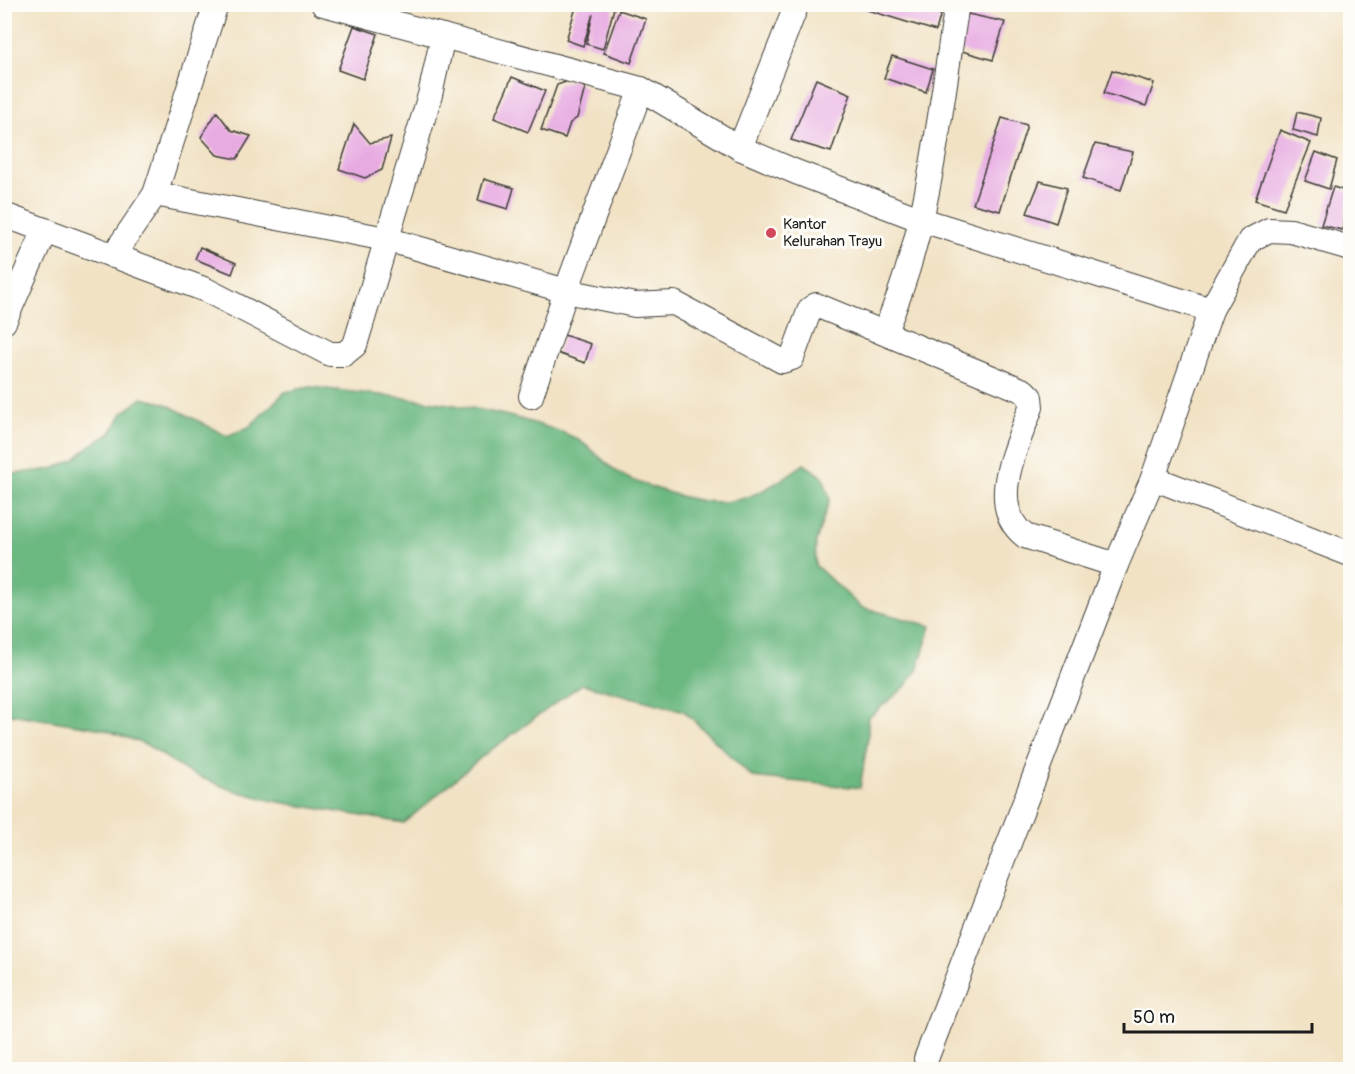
<svg xmlns="http://www.w3.org/2000/svg" width="1355" height="1074" font-family="Pangolin,sans-serif">
<style>
.forest{fill:#6cb881;stroke:#446a4e;stroke-width:1.5}
.building{fill:#e7abe2}
.lines{fill:none;stroke-linecap:round;stroke-linejoin:round}
.street-casing{stroke:#3c3a35;stroke-width:26}
.street{stroke:#fff;stroke-width:24}
.poi-dot{fill:#d1495b;stroke:#fdfcf7;stroke-width:2}
.labels{text-anchor:middle;dominant-baseline:central;stroke-width:6;stroke-linejoin:round;paint-order:stroke}
.poi-label{font-size:15px;fill:#1c1c1c;stroke:#fdfcf7;text-anchor:start}
</style>
<rect width="100%" height="100%" fill="#fdfcf7"/>
<filter id="ink" filterUnits="userSpaceOnUse"><feTurbulence type="fractalNoise" baseFrequency=".0167" numOctaves="2"/><feDisplacementMap in="SourceGraphic" scale="12" xChannelSelector="R" yChannelSelector="G"/><feConvolveMatrix kernelMatrix="1 2 1 2 8 2 1 2 1" color-interpolation-filters="sRGB"/></filter>
<filter id="wash" filterUnits="userSpaceOnUse"><feTurbulence type="fractalNoise" baseFrequency=".008" numOctaves="4" result="noise"/><feDisplacementMap in="SourceGraphic" scale="24" xChannelSelector="R" yChannelSelector="G"/><feGaussianBlur stdDeviation="1.35" result="paint"/><feColorMatrix in="noise" values="0 0 0 0 0 0 0 0 0 0 0 0 0 0 0 0 0 1.4 0 .05"/><feComposite in="paint" operator="in"/></filter>
<g filter="url(#wash)">
<rect width="100%" height="100%" fill="#f1e2c4"/>
<path class="forest" d="M 309,387 C 394,397 485,403 564,433 C 587,441 600,460 619,473 C 634,483 653,487 670,493 C 731,512 753,500 804,464 L 823,477 L 830,499 L 816,541 L 815,565 L 861,607 L 931,626 L 917,671 L 904,688 L 868,718 L 868,738 L 860,788 L 752,777 L 684,711 L 582,684 L 484,755 L 404,823 L 273,801 L 229,789 L 188,772 L 147,745 L 103,729 L 5,713 L 5,475 L 52,469 L 74,460 L 91,445 L 111,433 L 123,413 L 142,398 L 164,403 L 227,436 L 249,427 L 285,392 Z"/>
<g id="blocks">
<g class="building">
<polygon points="577,4 603,5 614,8 603,49 586,44 593,14 583,46 566,40"/>
<polygon points="866,4 929,4 942,9 936,31 864,9"/>
<polygon points="619,10 646,19 631,63 604,53"/>
<polygon points="968,14 1005,22 993,60 955,49"/>
<polygon points="354,26 378,34 363,79 338,70"/>
<polygon points="892,56 933,69 926,92 884,78"/>
<polygon points="1112,70 1154,83 1146,106 1104,93"/>
<polygon points="512,77 545,91 528,132 494,118"/>
<polygon points="574,79 585,88 577,118 570,123 565,138 541,130 557,85"/>
<polygon points="816,79 851,94 831,152 791,140"/>
<polygon points="217,112 231,130 251,136 237,159 217,155 201,137"/>
<polygon points="1297,112 1321,118 1318,137 1293,130"/>
<polygon points="1002,118 1027,125 1000,211 973,204"/>
<polygon points="354,124 370,143 391,138 382,170 365,178 339,169"/>
<polygon points="1280,130 1311,143 1284,209 1255,200"/>
<polygon points="1095,144 1133,152 1121,190 1083,178"/>
<polygon points="1316,152 1337,160 1329,189 1305,181"/>
<polygon points="484,179 514,188 508,209 478,200"/>
<polygon points="1040,181 1067,188 1056,223 1027,213"/>
<polygon points="1333,187 1350,192 1342,230 1321,225"/>
<polygon points="200,247 236,263 232,274 195,259"/>
<polygon points="564,335 591,344 585,363 557,353"/>
</g>
</g>
</g>
<g filter="url(#ink)">
<use href="#blocks" fill-opacity="0" stroke="#3c3a35" stroke-width="1.5"/>
<g class="lines">
<defs>
<g id="street">
<polyline points="323,4 641,89 740,148 796,172 922,220 1211,310"/>
<path d="M 957,4 C 939,114 930,230 884,333 L 1024,391 L 1030,397 L 1031,407 C 1018,445 985,505 1025,536 L 1116,565"/>
<polyline points="740,148 797,4"/>
<polyline points="155,194 386,239 566,291 635,305 674,303 782,361 792,358 810,309 816,305 884,333"/>
<polyline points="4,215 206,290 330,354 344,354 355,345 430,95 443,36"/>
<polyline points="113,256 155,194 216,4"/>
<polyline points="4,322 45,230"/>
<polyline points="531,396 566,291 641,89"/>
<polyline points="1153,478 1350,554"/>
<polyline points="926,1059 1116,565 1153,478 1211,310 1250,240 1269,230 1291,231 1350,248"/>
</g>
</defs>
<use href="#street" class="street-casing"/>
<use href="#street" class="street"/>
</g>
</g>
<circle class="poi-dot" cx="771" cy="233" r="6"/>
<g class="labels">
<g class="poi-label">
<text x="783" y="224">Kantor<tspan x="783" dy="17">Kelurahan Trayu</tspan></text>
</g>
</g>
<rect width="1355" height="1074" fill="none" stroke="#fdfcf7" stroke-width="24"/>
<path d="M1124 1023v9h188v-9" fill="none" stroke="#1c1c1c" stroke-width="3"/>
<text x="1133" y="1023" font-size="18" fill="#1c1c1c" stroke="#fdfcf7" stroke-width="4.5" paint-order="stroke">50 m</text>
</svg>
